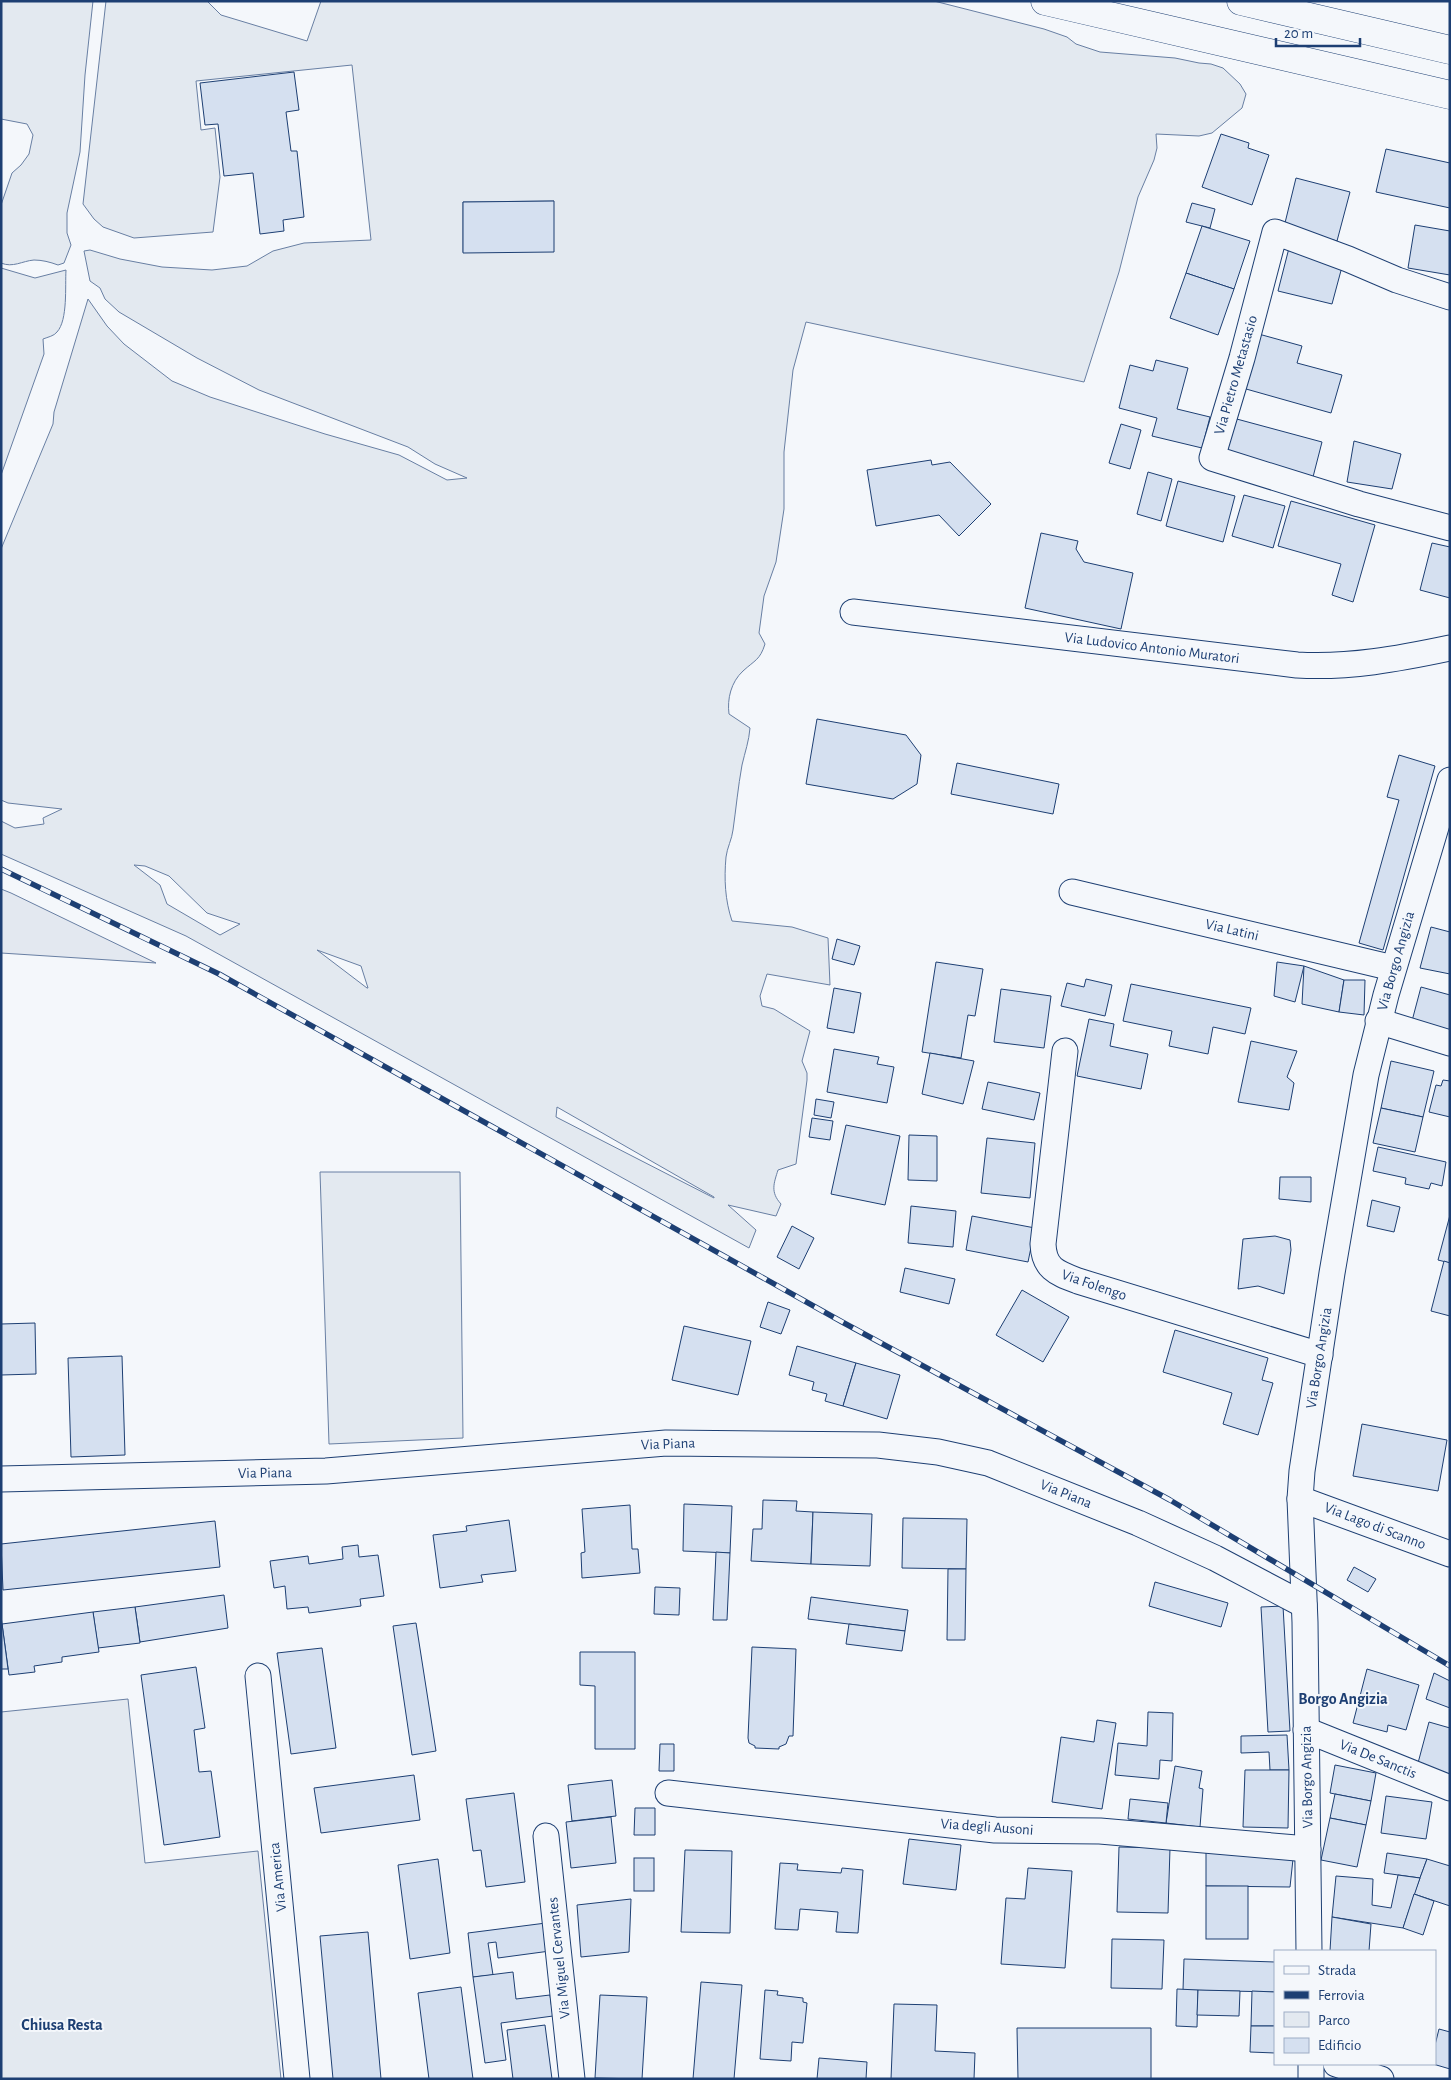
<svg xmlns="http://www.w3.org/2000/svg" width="1451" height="2080" font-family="'Alegreya Sans',sans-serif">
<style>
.green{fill:#e3e9f0;stroke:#687fa3;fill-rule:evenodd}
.parking{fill:#e3e8f0;stroke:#687fa3}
.building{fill:#d5e0f0;stroke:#1d3f73}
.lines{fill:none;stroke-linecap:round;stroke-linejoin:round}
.street-casing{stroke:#1d3f73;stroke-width:27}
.highway-casing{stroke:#1d3f73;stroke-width:29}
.street{stroke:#f4f7fb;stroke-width:25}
.highway{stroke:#f4f7fb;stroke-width:28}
.rail-casing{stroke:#1d3f73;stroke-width:5.5}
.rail{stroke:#f4f7fb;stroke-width:4;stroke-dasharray:11;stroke-linecap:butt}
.labels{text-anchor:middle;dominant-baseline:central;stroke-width:4;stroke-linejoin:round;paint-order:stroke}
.street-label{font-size:15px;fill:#1d3f73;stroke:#f4f7fb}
.neighbourhood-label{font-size:16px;font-weight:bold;fill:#1d3f73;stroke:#f4f7fb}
</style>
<rect width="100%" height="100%" fill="#f4f7fb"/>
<g class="green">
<path d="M 1,1 L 93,1 L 85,75 L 80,152 L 67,213 L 67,233 L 71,245 L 64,263 L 58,265 C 50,262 42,260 34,260 C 22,261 13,268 1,263 L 1,205 L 12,173 L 21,165 L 29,154 L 33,135 L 27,124 L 1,119 Z"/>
<path d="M 106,1 L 207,1 L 221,15 L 307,41 L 321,1 L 934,1 L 1044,29 L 1067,37 L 1076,44 L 1100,52 L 1175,58 L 1199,63 L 1211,64 L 1223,68 L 1240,84 L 1246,94 L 1242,108 L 1212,133 L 1199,136 L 1156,134 L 1157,148 L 1154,160 L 1138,197 L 1119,272 L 1084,382 L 806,322 L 793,370 L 784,452 L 784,509 L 776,562 L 764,596 L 759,633 L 765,644 C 760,660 755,660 743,671 C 731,682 727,699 729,714 L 750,728 C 749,741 745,752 742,765 C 738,787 736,809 733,830 C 732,839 727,848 726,857 C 724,879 725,900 732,921 L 792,927 L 828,938 L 830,985 L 767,974 L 760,996 L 762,1006 L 774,1009 L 810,1031 L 802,1061 L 807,1073 L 807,1080 L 796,1164 L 778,1170 C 774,1183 770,1192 781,1204 L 776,1216 L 728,1205 L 756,1230 L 749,1248 L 186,936 L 1,854 L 1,821 L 15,828 L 44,824 L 43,818 L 62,809 L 8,803 L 1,800 L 1,549 L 53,424 L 54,412 L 88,299 L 107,326 L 124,344 L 172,381 L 210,397 L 325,434 L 399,455 L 447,480 L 467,478 L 435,464 L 408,447 L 259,390 L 197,358 L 119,312 L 105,299 L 100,288 L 90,281 L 84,251 L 90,250 L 120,259 L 162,267 L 212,270 L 247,266 L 273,251 L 304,243 L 371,240 L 352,65 L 196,81 L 201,130 L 215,128 L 220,177 L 213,232 L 134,238 L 103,227 L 94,219 L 83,204 ZM 553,201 L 554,201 L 463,252 L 463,202 ZM 134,865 L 145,866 L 169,876 L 207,913 L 240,924 L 220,935 L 167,904 L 160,885 ZM 317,950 L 361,966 L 368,988 L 367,988 ZM 557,1107 L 714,1197 L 714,1198 L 556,1117 Z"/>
<path d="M 1,268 L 35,278 L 66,270 C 65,286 68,320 57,332 C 54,336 48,337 43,339 L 44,354 L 1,475 Z"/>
<polygon points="320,1172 460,1172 463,1438 329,1444"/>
<polygon points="128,1699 145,1863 258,1851 281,2079 1,2079 1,1712"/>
</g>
<polygon class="parking" points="1,889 11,893 156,963 1,953"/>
<g class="building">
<polygon points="294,72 299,110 286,112 291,151 297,151 304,217 283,220 284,231 260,234 253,173 224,176 218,124 205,125 200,83"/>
<polygon points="1221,134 1249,143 1248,148 1269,155 1252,205 1202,187"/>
<polygon points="1386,149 1450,163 1450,208 1376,192"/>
<polygon points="1296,178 1350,192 1337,241 1284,227"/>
<polygon points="554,201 554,252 463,253 463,202"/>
<polygon points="1192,203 1215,209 1210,228 1186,222"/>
<polygon points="1415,225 1450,231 1450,275 1408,268"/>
<polygon points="1202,226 1250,241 1234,289 1186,273"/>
<polygon points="1289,248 1343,263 1332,304 1278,291"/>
<polygon points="1186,273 1234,289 1218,335 1170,318"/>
<polygon points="1255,333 1302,346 1297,363 1342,375 1331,413 1239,387"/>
<polygon points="1156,360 1188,368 1177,409 1210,417 1202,448 1152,436 1157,418 1119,408 1130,365 1153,371"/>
<polygon points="1233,418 1322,442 1313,477 1224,453"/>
<polygon points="1121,424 1141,430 1130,469 1109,463"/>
<polygon points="1354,441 1401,454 1392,489 1347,482"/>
<polygon points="931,460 932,465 950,462 991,504 959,536 939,515 876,526 867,470"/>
<polygon points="1148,472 1172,479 1161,521 1137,514"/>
<polygon points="1178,481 1235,496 1223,542 1166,526"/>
<polygon points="1244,495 1285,506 1273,548 1232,536"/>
<polygon points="1291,501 1375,525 1353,602 1332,595 1341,564 1278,546"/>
<polygon points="1041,533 1078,541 1076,549 1084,562 1133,573 1121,629 1025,608"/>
<polygon points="1432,543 1450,547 1450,598 1420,590"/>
<polygon points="817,719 906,735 921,755 917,784 893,799 806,784"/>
<polygon points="1399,755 1435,766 1383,950 1359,943 1399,800 1387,797"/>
<polygon points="957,763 1059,784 1053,814 951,794"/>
<polygon points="1431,927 1450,932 1450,974 1420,968"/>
<polygon points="837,939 860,946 854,965 832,959"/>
<polygon points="936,962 983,969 975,1016 968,1015 961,1058 922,1052"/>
<polygon points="1277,962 1304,966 1295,1002 1274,996"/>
<polygon points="1304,966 1344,980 1339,1012 1302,1004"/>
<polygon points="1086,979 1112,985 1105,1016 1061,1006 1067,983 1084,987"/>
<polygon points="1344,980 1365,980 1364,1015 1339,1012"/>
<polygon points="1131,984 1251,1008 1245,1034 1213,1027 1208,1054 1169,1046 1172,1031 1123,1021"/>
<polygon points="1421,987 1450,995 1450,1032 1412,1021"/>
<polygon points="834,988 861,993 854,1033 827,1028"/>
<polygon points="1001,989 1051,996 1044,1048 994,1042"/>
<polygon points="1089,1019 1114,1024 1110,1046 1148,1054 1141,1089 1077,1076"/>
<polygon points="1251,1041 1297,1051 1287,1077 1294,1083 1289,1110 1238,1102"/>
<polygon points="834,1049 879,1057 877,1064 894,1067 887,1103 827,1092"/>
<polygon points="930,1053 974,1061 963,1104 922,1094"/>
<polygon points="1391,1061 1434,1071 1423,1117 1381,1108"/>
<polygon points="1443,1080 1450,1081 1450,1117 1429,1112 1436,1085 1441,1086"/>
<polygon points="988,1082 1040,1093 1034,1120 982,1109"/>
<polygon points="816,1099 834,1102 831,1118 814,1115"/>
<polygon points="1381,1108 1423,1117 1415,1152 1373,1143"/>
<polygon points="812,1118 833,1121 830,1140 809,1137"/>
<polygon points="846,1125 900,1136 885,1205 831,1194"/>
<polygon points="909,1135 937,1136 937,1181 908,1180"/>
<polygon points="987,1138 1035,1143 1030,1198 981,1193"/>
<polygon points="1378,1147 1446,1162 1442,1186 1431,1183 1429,1189 1405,1184 1406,1178 1373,1171"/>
<polygon points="1280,1177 1311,1177 1311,1202 1279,1199"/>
<polygon points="1372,1200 1400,1207 1394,1232 1367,1226"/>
<polygon points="911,1206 956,1211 953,1247 908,1243"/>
<polygon points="1450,1215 1450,1263 1438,1260"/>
<polygon points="972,1216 1035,1228 1028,1262 966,1250"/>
<polygon points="792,1226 814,1238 799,1269 777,1257"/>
<polygon points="1275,1236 1290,1240 1291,1250 1284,1294 1258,1286 1238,1289 1243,1239"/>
<polygon points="1444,1261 1450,1263 1450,1316 1431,1311"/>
<polygon points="905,1268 955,1279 949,1304 900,1292"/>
<polygon points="1022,1290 1069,1317 1043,1362 996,1335"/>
<polygon points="768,1302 790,1310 781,1334 760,1327"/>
<polygon points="35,1323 36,1374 1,1375 1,1324"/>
<polygon points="684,1326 751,1341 738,1395 672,1380"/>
<polygon points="1175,1330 1268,1358 1262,1380 1273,1383 1258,1435 1223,1424 1232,1393 1163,1372"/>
<polygon points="797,1346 856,1363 843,1406 825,1401 827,1394 812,1390 814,1382 789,1375"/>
<polygon points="122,1356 125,1455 71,1457 68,1358"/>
<polygon points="856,1363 900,1375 887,1419 843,1406"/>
<polygon points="1362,1424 1447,1440 1438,1491 1353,1476"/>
<polygon points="763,1500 797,1501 796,1511 813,1512 811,1564 751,1561 753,1529 762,1529"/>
<polygon points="684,1504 732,1506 730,1553 683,1551"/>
<polygon points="630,1505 632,1549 638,1549 640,1573 582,1578 581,1553 585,1552 582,1509"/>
<polygon points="813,1512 872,1514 870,1566 811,1564"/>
<polygon points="903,1518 967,1519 966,1569 902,1568"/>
<polygon points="509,1520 516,1571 481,1575 483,1582 440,1588 433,1535 467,1531 466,1526"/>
<polygon points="215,1521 220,1567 3,1590 1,1544"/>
<polygon points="358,1545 359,1557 378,1555 384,1596 360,1599 361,1606 309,1613 308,1607 287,1609 285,1586 274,1588 270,1561 308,1556 309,1564 343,1559 342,1547"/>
<polygon points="716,1552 730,1553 727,1620 713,1620"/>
<polygon points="1354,1567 1376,1579 1368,1592 1347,1580"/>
<polygon points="948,1569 966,1569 965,1640 947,1640"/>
<polygon points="1155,1582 1228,1603 1221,1627 1149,1606"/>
<polygon points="655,1587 680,1588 679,1615 654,1614"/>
<polygon points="224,1595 228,1628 140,1642 135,1607"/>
<polygon points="811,1597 908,1610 905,1631 808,1619"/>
<polygon points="1283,1606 1290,1731 1268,1732 1261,1607"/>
<polygon points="135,1607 140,1643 98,1648 93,1612"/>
<polygon points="93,1612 99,1652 62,1657 62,1662 34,1666 35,1672 9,1675 2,1624"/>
<polygon points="1,1616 8,1669 1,1669"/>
<polygon points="416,1623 436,1751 412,1755 393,1626"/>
<polygon points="849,1624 905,1631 902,1651 846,1644"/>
<polygon points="752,1647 796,1649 793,1736 789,1736 786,1744 779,1747 779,1749 755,1748 755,1746 749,1743 748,1738"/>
<polygon points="322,1648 336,1748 291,1754 277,1653"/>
<polygon points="580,1652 635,1652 635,1749 595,1749 595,1686 580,1685"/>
<polygon points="196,1667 205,1728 194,1730 199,1772 211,1771 220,1837 164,1845 141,1675"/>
<polygon points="1367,1669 1419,1685 1406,1730 1388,1725 1387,1732 1353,1723"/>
<polygon points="1434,1673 1450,1681 1450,1708 1426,1699"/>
<polygon points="1148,1712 1173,1713 1172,1761 1160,1760 1159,1779 1115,1775 1118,1743 1147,1746"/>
<polygon points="1097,1720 1116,1723 1102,1809 1052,1802 1061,1737 1094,1742"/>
<polygon points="1429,1722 1450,1728 1450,1776 1418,1763"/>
<polygon points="1287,1735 1289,1770 1270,1770 1269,1752 1241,1753 1241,1736"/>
<polygon points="660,1744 674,1744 674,1771 659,1771"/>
<polygon points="1335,1765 1376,1773 1371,1801 1330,1793"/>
<polygon points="1175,1766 1202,1771 1199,1788 1203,1789 1200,1827 1166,1823"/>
<polygon points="1245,1770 1289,1770 1288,1828 1243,1827"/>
<polygon points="414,1775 420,1820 321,1833 314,1788"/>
<polygon points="612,1780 616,1816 572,1821 568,1785"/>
<polygon points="514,1793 525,1882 486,1887 481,1850 473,1851 466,1799"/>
<polygon points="1335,1794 1371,1801 1366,1825 1330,1818"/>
<polygon points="1386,1796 1432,1802 1426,1839 1381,1833"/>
<polygon points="1130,1799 1168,1803 1166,1823 1128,1819"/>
<polygon points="635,1808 655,1808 655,1835 634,1835"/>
<polygon points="611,1817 616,1863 571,1868 566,1822"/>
<polygon points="1330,1818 1366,1825 1357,1867 1321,1860"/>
<polygon points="909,1839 961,1845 956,1890 903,1884"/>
<polygon points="1119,1847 1170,1848 1168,1913 1117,1912"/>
<polygon points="685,1850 732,1851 730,1933 681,1932"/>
<polygon points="1206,1852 1293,1859 1290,1887 1206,1886"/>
<polygon points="1387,1853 1427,1859 1420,1878 1384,1873"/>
<rect x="634" y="1858" width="20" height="33"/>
<polygon points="438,1859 450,1953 410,1959 398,1865"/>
<polygon points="1427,1859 1450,1866 1450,1906 1414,1894"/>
<polygon points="780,1863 798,1864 797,1870 841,1873 842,1868 863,1870 858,1933 836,1932 838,1912 800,1909 798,1930 775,1929"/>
<polygon points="1028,1868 1072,1871 1065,1968 1001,1964 1006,1898 1025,1899"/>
<polygon points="1398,1875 1420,1878 1403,1928 1332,1917 1336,1876 1373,1879 1372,1905 1391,1908"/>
<rect x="1206" y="1886" width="42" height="53"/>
<polygon points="1414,1894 1434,1901 1423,1935 1403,1928"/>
<polygon points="631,1899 629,1952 581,1957 577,1905"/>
<polygon points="1332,1917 1371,1924 1369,1951 1330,1951"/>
<polygon points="546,1923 550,1951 498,1958 496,1942 488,1943 493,1975 473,1977 468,1933"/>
<polygon points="368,1932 381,2079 333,2079 320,1936"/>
<polygon points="1112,1939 1164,1940 1162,1989 1111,1988"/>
<polygon points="1184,1959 1275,1962 1275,1992 1183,1990"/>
<polygon points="513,1972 516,1999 550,1995 553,2016 501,2023 506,2060 485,2063 473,1977"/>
<polygon points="701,1982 742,1985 734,2079 693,2079"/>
<polygon points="461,1987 473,2079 429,2079 418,1993"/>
<polygon points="1177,1989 1198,1990 1197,2027 1176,2026"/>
<polygon points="765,1990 778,1991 777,1995 803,1998 803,2002 807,2003 803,2043 792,2042 791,2061 760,2059"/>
<polygon points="1198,1990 1240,1991 1239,2016 1197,2015"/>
<polygon points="1252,1991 1275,1992 1275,2026 1251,2026"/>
<polygon points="600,1995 647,1997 642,2079 595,2078"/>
<polygon points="894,2004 937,2005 935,2051 975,2053 974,2079 891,2079"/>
<polygon points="545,2025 552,2079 513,2079 507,2030"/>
<polygon points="1251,2026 1275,2026 1275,2053 1250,2052"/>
<polygon points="1017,2028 1151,2028 1151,2079 1018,2079"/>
<polygon points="1439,2029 1450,2032 1450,2069 1433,2064 1435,2045"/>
<polygon points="819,2058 867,2062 866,2079 817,2079"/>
</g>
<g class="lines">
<defs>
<g id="street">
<polyline points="1450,297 1397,280 1348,259 1275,232 1242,358 1212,458 1359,504 1450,528"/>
<path d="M 853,612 L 1297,665 C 1349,668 1398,659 1450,648"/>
<polyline points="1072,892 1393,968"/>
<polyline points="1378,1021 1450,1043"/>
<path d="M 1065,1051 L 1043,1244 C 1044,1269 1057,1273 1078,1281 L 1320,1355"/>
<polyline points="1,1479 326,1471 666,1443 878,1445 938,1452 988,1463 1138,1523 1215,1558 1304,1605"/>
<polyline points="1300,1499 1450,1554"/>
<polyline points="258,1676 297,2079"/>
<polyline points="1306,1730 1450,1788"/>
<polyline points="668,1793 995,1830 1100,1831 1308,1849"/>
<polyline points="546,1836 572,2079"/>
<polyline points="1309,1951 1305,1622 1300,1499 1302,1471 1332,1273 1366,1075 1386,995 1450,780"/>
<polyline points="1311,2064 1311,2079"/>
<polyline points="1336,2064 1381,2079"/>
</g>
<g id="highway">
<polyline points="1045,1 1450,95"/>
<polyline points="1241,1 1450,50"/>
</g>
</defs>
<use href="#street" class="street-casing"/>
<use href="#highway" class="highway-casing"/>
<use href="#street" class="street"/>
<use href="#highway" class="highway"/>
<defs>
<polyline id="rail" points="1,869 219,974 844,1323 1170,1500 1450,1666"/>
</defs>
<use href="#rail" class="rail-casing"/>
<use href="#rail" class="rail"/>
</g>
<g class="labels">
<g class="street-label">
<text transform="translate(1236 375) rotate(-74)">Via Pietro Metastasio</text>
<text transform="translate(1152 648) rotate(7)">Via Ludovico Antonio Muratori</text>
<text transform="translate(1232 930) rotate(13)">Via Latini</text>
<text transform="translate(1396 961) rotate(-74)">Via Borgo Angizia</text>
<text transform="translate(1094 1285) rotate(19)">Via Folengo</text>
<text transform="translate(1319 1358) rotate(-81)">Via Borgo Angizia</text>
<text transform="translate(668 1444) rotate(-2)">Via Piana</text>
<text transform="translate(265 1473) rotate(-1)">Via Piana</text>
<text transform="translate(1066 1494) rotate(22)">Via Piana</text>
<text transform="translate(1375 1526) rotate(21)">Via Lago di Scanno</text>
<text transform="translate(1378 1759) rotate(22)">Via De Sanctis</text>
<text transform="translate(1307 1777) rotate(-91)">Via Borgo Angizia</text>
<text transform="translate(987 1827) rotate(4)">Via degli Ausoni</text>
<text transform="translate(278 1877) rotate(-96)">Via America</text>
<text transform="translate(559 1958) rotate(-96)">Via Miguel Cervantes</text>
</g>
<g class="neighbourhood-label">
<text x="1343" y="1699">Borgo Angizia</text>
<text x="62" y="2025">Chiusa Resta</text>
</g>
</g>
<rect width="1451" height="2080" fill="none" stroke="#1d3f73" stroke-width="5"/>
<rect x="1274" y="1950" width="162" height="115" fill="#f4f7fb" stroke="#9eadc5"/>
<rect x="1284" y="1966" width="25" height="8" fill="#f4f7fb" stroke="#9eadc5"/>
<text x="1318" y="1975" font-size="15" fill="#1d3f73">Strada</text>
<rect x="1284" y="1991" width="25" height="8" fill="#1d3f73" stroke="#9eadc5"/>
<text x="1318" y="2000" font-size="15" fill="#1d3f73">Ferrovia</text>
<rect x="1284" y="2012" width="25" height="15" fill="#e3e9f0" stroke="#9eadc5"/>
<text x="1318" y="2025" font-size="15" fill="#1d3f73">Parco</text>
<rect x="1284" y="2038" width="25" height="15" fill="#d5e0f0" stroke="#9eadc5"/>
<text x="1318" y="2050" font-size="15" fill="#1d3f73">Edificio</text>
<path d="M1276 38v8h84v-8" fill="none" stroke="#1d3f73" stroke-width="2.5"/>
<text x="1284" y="38" font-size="15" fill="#1d3f73" stroke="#f4f7fb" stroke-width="4" paint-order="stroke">20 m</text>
</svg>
